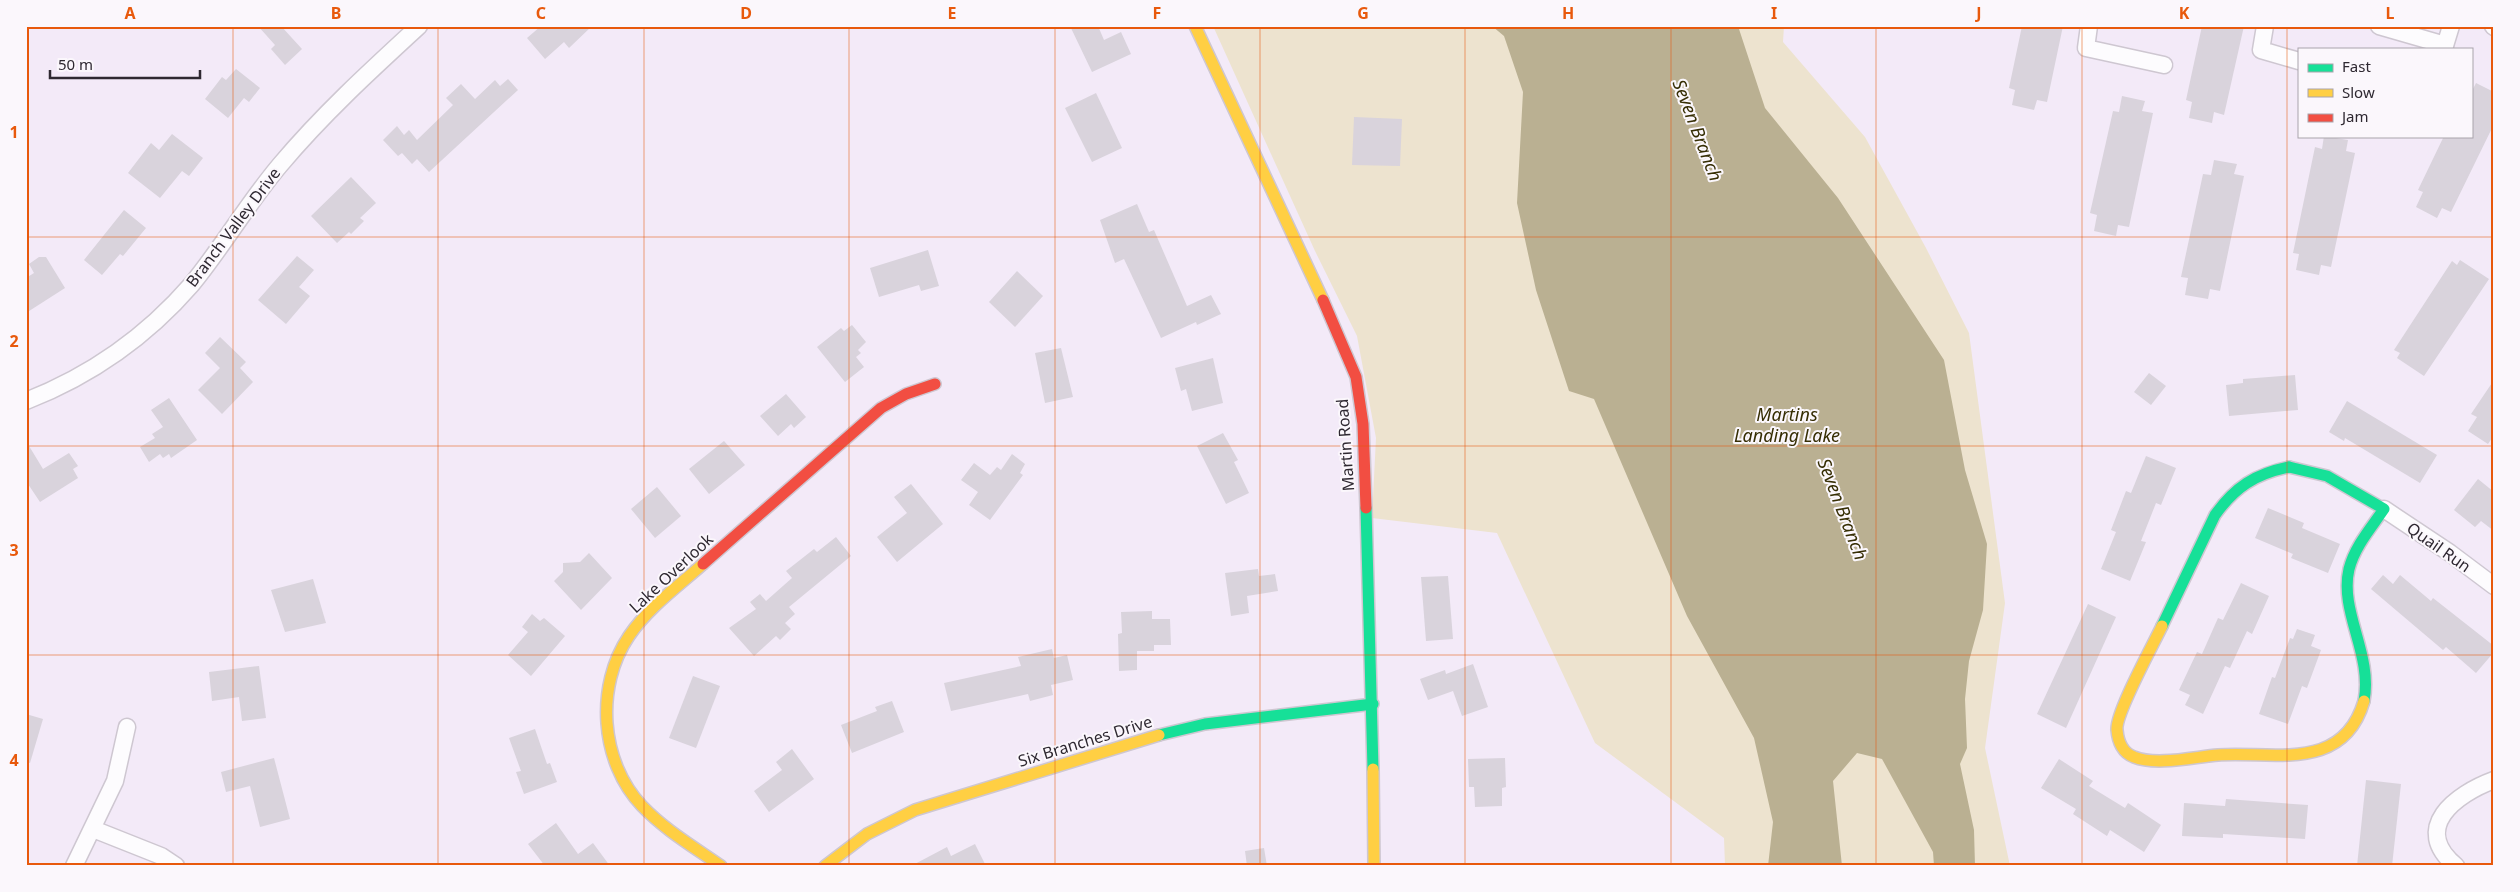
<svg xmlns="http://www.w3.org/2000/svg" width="2520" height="892" font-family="'Noto Sans',sans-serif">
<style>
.green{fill:#ede3cf}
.water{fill:#bab092}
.building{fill:#d9d3dc}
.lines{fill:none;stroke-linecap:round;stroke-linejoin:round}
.street-casing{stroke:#cec7d1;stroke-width:19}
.fast-casing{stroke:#cec7d1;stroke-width:14}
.slow-casing{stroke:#cec7d1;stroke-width:14}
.jam-casing{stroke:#cec7d1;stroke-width:14}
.street{stroke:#fdfcfe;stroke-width:16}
.fast{stroke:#16e098;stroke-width:11}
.slow{stroke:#ffcf43;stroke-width:11}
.jam{stroke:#f24e42;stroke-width:11}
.grid{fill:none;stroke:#e8590c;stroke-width:1;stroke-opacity:0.55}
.labels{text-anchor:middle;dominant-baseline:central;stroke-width:4;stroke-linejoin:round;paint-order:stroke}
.street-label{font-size:16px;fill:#2e2831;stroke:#fbf7fc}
.water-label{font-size:18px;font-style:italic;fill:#362e04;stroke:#fbf7fc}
.neatline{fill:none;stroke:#e8590c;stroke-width:2}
.grid-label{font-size:16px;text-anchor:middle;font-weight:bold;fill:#e8590c}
</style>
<rect width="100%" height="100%" fill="#f3eaf8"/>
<polygon class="green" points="1213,26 1784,26 1783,42 1865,137 1926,248 1969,333 2005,603 1985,748 2010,866 1725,866 1724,838 1595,743 1497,533 1372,518 1376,438 1357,336 1315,251"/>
<polygon class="water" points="1492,26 1738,26 1765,108 1838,198 1944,360 1965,470 1987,544 1983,610 1969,661 1965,699 1967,748 1960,764 1974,830 1975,866 1934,866 1933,852 1882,759 1857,753 1833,781 1842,866 1768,866 1773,822 1754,738 1687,616 1594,399 1569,391 1536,290 1517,203 1523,92 1504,36"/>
<g class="building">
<polygon points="258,26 281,26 302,49 285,65 271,49 275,45"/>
<polygon points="541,26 592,26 569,48 564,42 545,59 527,38"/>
<polygon points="1070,26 1098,26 1104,40 1121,32 1131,54 1092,72"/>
<polygon points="2022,26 2063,26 2047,102 2037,100 2034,110 2012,105 2015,90 2009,88"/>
<polygon points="2202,26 2244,26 2224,115 2214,112 2212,123 2189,118 2192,102 2186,100"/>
<polygon points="236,69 260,88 249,102 244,98 228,118 205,99 222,77 226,80"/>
<polygon points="508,79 518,90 429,172 417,159 412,164 402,153 398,156 383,140 397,126 404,135 409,130 417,140 453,105 446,98 461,84 475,99 495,80 500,86"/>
<polygon points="2476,83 2494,92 2494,124 2451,212 2442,208 2437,218 2416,207 2423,192 2418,190 2444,136 2471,136 2471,93"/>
<polygon points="1096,93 1122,148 1092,162 1065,108"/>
<polygon points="2122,96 2145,101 2142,111 2153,113 2129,227 2118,225 2116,236 2094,231 2097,215 2090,213 2113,111 2119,112"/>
<polygon points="1354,117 1402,119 1400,166 1352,165"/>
<polygon points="172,134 203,158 189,176 182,171 160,198 128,173 151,143 159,150"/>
<polygon points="2324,136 2348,140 2346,151 2355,153 2331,267 2321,265 2319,275 2296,270 2299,254 2293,253 2315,147 2322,149"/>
<polygon points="2214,160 2237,164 2234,174 2244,176 2220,291 2210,289 2208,299 2185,295 2188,278 2181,277 2203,174 2211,175"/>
<polygon points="351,177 376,203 360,218 364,221 351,234 349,232 337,243 311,216"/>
<polygon points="1137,204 1149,232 1154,230 1187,306 1211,295 1221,314 1197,325 1196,322 1161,338 1124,259 1115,263 1100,220"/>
<polygon points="124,210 146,228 123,256 120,254 102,275 84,260"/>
<polygon points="928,250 939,286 921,291 919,285 879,297 870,268"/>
<polygon points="297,256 314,270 299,287 310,296 286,324 258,300"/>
<polygon points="39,257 46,257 65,288 26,313 26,278 34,273 29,264"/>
<polygon points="2460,260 2489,279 2424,376 2397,358 2400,353 2394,350 2452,261 2457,265"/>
<polygon points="1017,271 1043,296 1015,327 989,302"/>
<polygon points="852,325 866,342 858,350 861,353 856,357 864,367 845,382 817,347 841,328 844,331"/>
<polygon points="220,337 246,362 240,368 253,382 222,414 198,390 220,368 205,353"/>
<polygon points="1061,348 1073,397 1045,403 1035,353"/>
<polygon points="1213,358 1223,403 1192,411 1186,389 1181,391 1175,368"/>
<polygon points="2149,373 2166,386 2151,405 2134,392"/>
<polygon points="2295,375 2298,410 2229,416 2226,385 2243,383 2243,379"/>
<polygon points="2494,380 2494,435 2488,444 2468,431 2477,417 2471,414"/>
<polygon points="786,394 806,417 794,428 791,424 778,436 760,416"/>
<polygon points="169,398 197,440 171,458 169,454 163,458 160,454 149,462 140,447 155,438 152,434 163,427 151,410"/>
<polygon points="2347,401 2437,455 2420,483 2345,438 2344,441 2329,432"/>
<polygon points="1223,433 1238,460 1234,462 1249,493 1226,504 1197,446"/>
<polygon points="26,441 43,469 69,453 78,466 73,469 78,478 40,502 26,481"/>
<polygon points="724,441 745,465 709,494 689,469"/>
<polygon points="1012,454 1025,464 1020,473 1023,475 990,520 969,505 978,492 961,480 974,463 990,475 997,467 1001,470"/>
<polygon points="2146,456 2176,468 2161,505 2156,503 2141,541 2146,542 2130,581 2101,569 2116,532 2111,530 2126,491 2131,493"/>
<polygon points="2478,479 2494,492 2494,531 2481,521 2475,527 2454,510"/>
<polygon points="911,484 943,524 897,562 877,537 907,513 894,497"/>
<polygon points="657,487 681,516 655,538 631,509"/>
<polygon points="2268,508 2304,523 2302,528 2340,544 2328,573 2291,558 2293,554 2255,538"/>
<polygon points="836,537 851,556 789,607 795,614 785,623 791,629 780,640 776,636 754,656 729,628 756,609 750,602 760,594 766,601 792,578 786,571 814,549 817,552"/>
<polygon points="589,553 612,578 581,610 554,581 563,572 563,563 580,562"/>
<polygon points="1258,569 1259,576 1275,574 1278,591 1247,596 1249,613 1231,616 1225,573"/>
<polygon points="2383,575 2393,584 2400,575 2431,601 2433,598 2494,646 2494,652 2476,673 2446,647 2443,650 2371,589"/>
<polygon points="1448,576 1453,639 1426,641 1421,577"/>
<polygon points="313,579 326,623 285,632 271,590"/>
<polygon points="2241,583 2269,596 2252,634 2247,631 2230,668 2225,666 2203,714 2185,705 2190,695 2179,690 2197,652 2202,654 2218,618 2223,620"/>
<polygon points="2088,604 2116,617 2066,728 2037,714"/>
<polygon points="1152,611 1152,619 1170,619 1171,645 1154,645 1154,651 1137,651 1137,670 1119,671 1118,634 1122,633 1121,612"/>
<polygon points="532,614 540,621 544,618 565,636 531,676 508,655 528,632 522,627"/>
<polygon points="2297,629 2315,635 2311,646 2321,650 2307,688 2302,686 2288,724 2259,714 2272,677 2275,678 2290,638 2293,639"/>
<polygon points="1052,649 1054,658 1067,655 1073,680 1051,685 1053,695 1030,701 1028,694 951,711 944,683 1021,666 1018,657"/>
<polygon points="1473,664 1488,707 1462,716 1453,691 1428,700 1420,679 1445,670 1446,674"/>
<polygon points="259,666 266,718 242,721 239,697 212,701 209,672"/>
<polygon points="693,676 720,686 696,748 669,738"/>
<polygon points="892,701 904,732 852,753 841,725 877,711 875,707"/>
<polygon points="26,714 43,719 30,763 26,762"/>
<polygon points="535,729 547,764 550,763 557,782 524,794 516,772 521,771 509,738"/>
<polygon points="792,749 814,779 769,812 754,791 782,770 776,762"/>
<polygon points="274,758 290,819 260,827 250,786 226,792 221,772"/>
<polygon points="1505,758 1506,787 1502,788 1502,806 1475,807 1474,787 1469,787 1468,759"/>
<polygon points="2059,759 2093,781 2089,786 2125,808 2128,803 2161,825 2144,852 2110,830 2107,836 2073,814 2076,809 2041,788"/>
<polygon points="2366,780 2401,784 2392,866 2357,866"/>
<polygon points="2226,799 2308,805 2305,839 2223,834 2223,838 2182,836 2184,803 2225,806"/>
<polygon points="556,823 578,854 593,843 610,866 545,866 528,844"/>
<polygon points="975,844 986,866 911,866 947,847 951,856"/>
<polygon points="1264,848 1267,866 1247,866 1245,851"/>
</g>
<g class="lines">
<defs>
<g id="street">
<polyline points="2089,26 2086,48 2164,65"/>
<polyline points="2265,26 2261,50 2299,61"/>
<polyline points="2379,26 2445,45"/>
<polyline points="2493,26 2494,27"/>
<polyline points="2444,49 2451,26"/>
<path d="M 26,401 C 90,376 147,336 192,284 C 223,246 248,203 280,165 C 322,115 370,71 419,26"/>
<polyline points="2384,509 2450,553 2494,586"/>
<polyline points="93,829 161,856 176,866"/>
<polyline points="74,866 115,781 127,727"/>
<path d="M 2456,866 C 2410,828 2456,794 2494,780"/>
</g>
<g id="fast">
<path d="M 2289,467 L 2327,476 L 2384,509 C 2371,528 2355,546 2349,569 C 2339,612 2373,654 2364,701"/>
<polyline points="1366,508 1373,769"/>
<path d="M 2162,626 L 2215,515 C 2235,487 2255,474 2289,467"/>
<polyline points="1159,735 1205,724 1373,704"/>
</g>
<g id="slow">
<polyline points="1195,26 1323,300"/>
<path d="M 703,564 C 677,587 648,608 629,636 C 595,686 600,762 642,806 C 665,830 694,847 721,866"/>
<path d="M 2162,626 C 2153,645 2115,714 2117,730 C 2118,742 2123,753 2134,757 C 2156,766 2194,757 2218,755 C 2273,751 2343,773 2364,701"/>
<polyline points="1373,769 1374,866"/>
<polyline points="825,866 867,834 915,810 1159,735"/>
</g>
<g id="jam">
<polyline points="1323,300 1356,377 1363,424 1366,508"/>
<polyline points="703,564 881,408 906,394 935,384"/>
</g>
</defs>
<use href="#street" class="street-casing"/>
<use href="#fast" class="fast-casing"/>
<use href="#slow" class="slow-casing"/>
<use href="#jam" class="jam-casing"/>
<use href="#street" class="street"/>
<use href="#fast" class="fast"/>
<use href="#slow" class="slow"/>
<use href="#jam" class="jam"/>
</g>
<path class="grid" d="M 233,26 L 233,866M 438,26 L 438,866M 644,26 L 644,866M 849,26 L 849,866M 1055,26 L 1055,866M 1260,26 L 1260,866M 1465,26 L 1465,866M 1671,26 L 1671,866M 1876,26 L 1876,866M 2082,26 L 2082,866M 2287,26 L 2287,866M 26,237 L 2494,237M 26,446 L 2494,446M 26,655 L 2494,655"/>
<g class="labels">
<g class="street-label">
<text transform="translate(233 227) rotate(-53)">Branch Valley Drive</text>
<text transform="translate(1345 445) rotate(-94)">Martin Road</text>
<text transform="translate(2439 547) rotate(35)">Quail Run</text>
<text transform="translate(671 573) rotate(-43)">Lake Overlook</text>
<text transform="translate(1085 741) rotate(-17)">Six Branches Drive</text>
</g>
<g class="water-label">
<text transform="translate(1698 130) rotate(69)">Seven Branch</text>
<text x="1787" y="414">Martins<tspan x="1787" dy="21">Landing Lake</tspan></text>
<text transform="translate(1843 509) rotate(69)">Seven Branch</text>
</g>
</g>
<rect width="2520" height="892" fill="none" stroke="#fbf7fc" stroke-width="55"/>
<rect x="2298" y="48" width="175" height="90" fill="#fbf7fc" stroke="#a9a4ab"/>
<rect x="2308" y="64" width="25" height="8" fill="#16e098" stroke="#a9a4ab"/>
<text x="2342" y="72" font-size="15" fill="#2e2831">Fast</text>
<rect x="2308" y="89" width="25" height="8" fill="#ffcf43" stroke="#a9a4ab"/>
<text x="2342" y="98" font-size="15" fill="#2e2831">Slow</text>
<rect x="2308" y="114" width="25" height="8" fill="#f24e42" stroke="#a9a4ab"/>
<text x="2342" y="122" font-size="15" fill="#2e2831">Jam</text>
<path d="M50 70v8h150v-8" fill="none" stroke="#2e2831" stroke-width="2.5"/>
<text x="58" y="70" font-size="15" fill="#2e2831" stroke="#fbf7fc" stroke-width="4" paint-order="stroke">50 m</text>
<rect x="28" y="28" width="2464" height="836" class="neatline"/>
<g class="grid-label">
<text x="130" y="19">A</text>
<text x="336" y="19">B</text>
<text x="541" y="19">C</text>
<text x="746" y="19">D</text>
<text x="952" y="19">E</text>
<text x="1157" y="19">F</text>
<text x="1363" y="19">G</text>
<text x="1568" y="19">H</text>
<text x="1774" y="19">I</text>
<text x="1979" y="19">J</text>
<text x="2184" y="19">K</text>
<text x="2390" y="19">L</text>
<text x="14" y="138">1</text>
<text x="14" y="347">2</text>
<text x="14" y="556">3</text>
<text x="14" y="766">4</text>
</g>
</svg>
